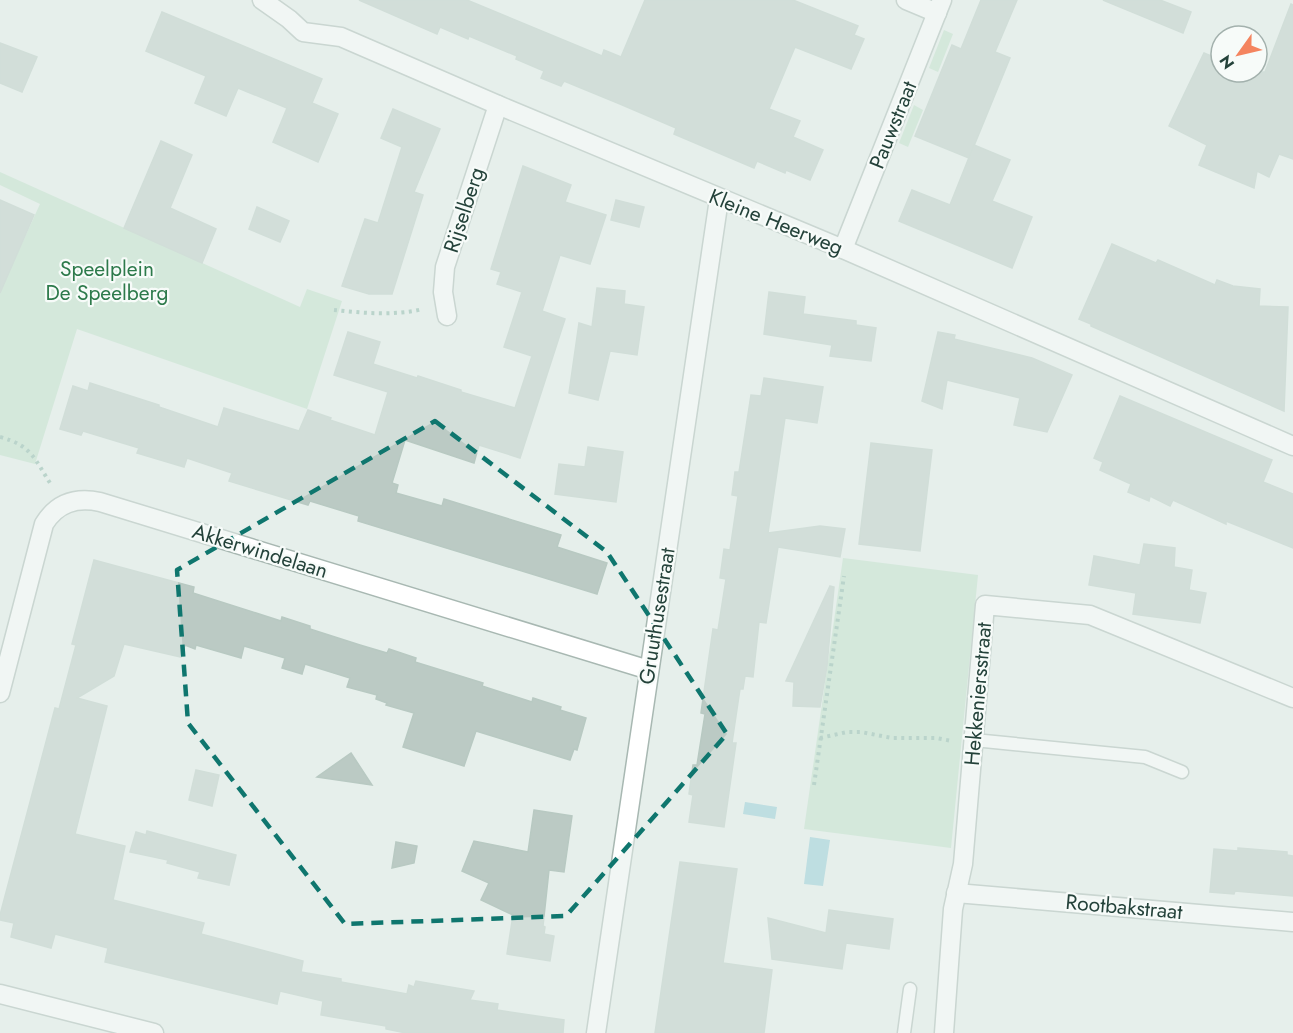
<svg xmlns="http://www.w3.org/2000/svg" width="1293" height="1033" font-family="Jost,sans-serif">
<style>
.green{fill:#bfe0c8}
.water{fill:#8ec9d4}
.building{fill:#bbcac4;stroke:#b8c9c2;stroke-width:1.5}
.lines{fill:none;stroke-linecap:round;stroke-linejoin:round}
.lane-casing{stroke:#a8b8b2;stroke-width:15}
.street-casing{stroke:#a8b8b2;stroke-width:21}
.path{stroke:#86b3a5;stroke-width:4;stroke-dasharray:3 4.5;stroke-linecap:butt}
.lane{stroke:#fff;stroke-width:12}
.street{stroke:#fff;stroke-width:18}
.marked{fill:none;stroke:#0f766e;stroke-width:4.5;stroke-dasharray:12 8;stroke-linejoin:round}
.labels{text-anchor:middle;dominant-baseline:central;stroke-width:4.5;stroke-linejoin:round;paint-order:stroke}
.street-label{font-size:21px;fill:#24423a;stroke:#f7fbf9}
.park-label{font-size:21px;fill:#2d7a4b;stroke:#f7fbf9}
</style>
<rect width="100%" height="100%" fill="#e6efeb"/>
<g class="green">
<polygon points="944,30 953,34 938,72 929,68"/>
<polygon points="914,105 923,110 908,147 899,143"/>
<polygon points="0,172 300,307 307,289 342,301 307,409 77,329 35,464 0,455 0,285 3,285 40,204 0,185"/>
<polygon points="843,558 978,575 951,848 804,829"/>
</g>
<g class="water">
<polygon points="745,802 777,807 775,819 743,814"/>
<polygon points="810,837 830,840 823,886 804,884"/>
</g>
<g class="building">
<polygon points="359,0 467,0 602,56 604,50 621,57 645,0 793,0 858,26 854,35 864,39 851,69 795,47 769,109 800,121 793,137 823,150 810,180 786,170 785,173 757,161 754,168 674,134 676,128 620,104 564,81 561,86 541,78 544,71 516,59 517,56 469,36 468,39 440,27 437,34"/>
<polygon points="981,0 1017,0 995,52 1010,58 969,158 915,136 952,45 961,49"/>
<polygon points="1103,0 1160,0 1191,12 1183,33"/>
<polygon points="1291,4 1293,5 1293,159 1279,154 1269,177 1257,171 1254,188 1199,165 1207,145 1169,126 1204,53 1221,60 1221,72 1265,72"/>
<polygon points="162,12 322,79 312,103 338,114 318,162 273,142 287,108 238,88 226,116 195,103 206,76 146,51"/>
<polygon points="0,43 37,57 22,92 0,83"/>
<polygon points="393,109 440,129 414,192 423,195 392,294 369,294 342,286 365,219 378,223 402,147 381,138"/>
<polygon points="161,141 192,155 170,208 216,229 202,263 124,228"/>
<polygon points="974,145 1010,160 992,201 1032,217 1012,268 899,221 912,190 950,205"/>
<polygon points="523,166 571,185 565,202 606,215 590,264 560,255 542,311 565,319 520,458 479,445 474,463 405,440 392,483 398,485 396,493 442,506 444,499 561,535 557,547 607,563 597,594 358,521 359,516 310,501 308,505 229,481 232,473 187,458 184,467 137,453 139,448 83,431 81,435 60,429 73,386 88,391 90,383 159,405 159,407 218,427 224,408 299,431 308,410 331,418 330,420 375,435 388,392 334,375 348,332 380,342 373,364 417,378 418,376 461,390 461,392 515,408 532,356 504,347 522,292 497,284 501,272 491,269"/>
<polygon points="0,200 34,215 0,293"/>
<polygon points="616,200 644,207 639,227 611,220"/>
<polygon points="257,207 289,221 280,242 249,229"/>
<polygon points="1112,244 1156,263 1158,260 1215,285 1217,280 1233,286 1260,289 1259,306 1288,307 1284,411 1091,326 1091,324 1079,319"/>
<polygon points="597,288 625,291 624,304 644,307 637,355 610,351 598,400 569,393 579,323 592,327"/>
<polygon points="769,292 805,297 803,314 856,321 856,325 876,328 871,361 830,356 832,345 764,334"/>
<polygon points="938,332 955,335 954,339 1032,358 1072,375 1047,432 1014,425 1020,398 947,380 942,409 922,401"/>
<polygon points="764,378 823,387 817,423 785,418 768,533 820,526 845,529 840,557 778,547 766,623 759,622 753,677 745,676 743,689 740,689 732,743 736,743 724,827 689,822 693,795 689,794 693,765 697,765 705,714 701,713 713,629 718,630 726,579 720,578 724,549 730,550 738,496 732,495 735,472 739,472 751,395 761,396"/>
<polygon points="1120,396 1272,460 1263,482 1293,494 1293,548 1226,521 1226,524 1173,500 1170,506 1150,496 1149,501 1128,492 1131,484 1100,470 1103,462 1094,458"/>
<polygon points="871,443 932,450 920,551 859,544"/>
<polygon points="588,447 623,452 616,502 555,494 559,464 585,467"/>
<polygon points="1144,544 1175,548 1174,567 1192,570 1189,590 1206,593 1200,623 1133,614 1136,593 1089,585 1094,556 1140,565"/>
<polygon points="94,560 194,587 193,593 281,621 282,617 310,626 310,629 360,645 387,653 389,649 416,658 415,662 483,683 482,686 532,702 533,698 561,707 560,710 586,718 577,750 574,749 570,760 476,731 464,766 403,747 414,713 386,705 387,703 376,699 377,695 347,687 350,678 305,664 302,674 282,668 285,658 244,646 241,658 196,645 195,649 185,645 181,657 124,644 114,676 77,698 107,706 75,834 125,846 113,900 204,923 201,934 303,961 301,972 341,979 341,982 407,994 409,985 414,987 416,981 474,991 470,1000 498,1004 497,1010 564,1020 563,1033 406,1033 386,1029 386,1026 321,1015 323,1001 280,991 277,1004 105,962 108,948 55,934 51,948 11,937 14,923 0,920 0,915 55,708 59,709 76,645 72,644"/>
<polygon points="830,586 834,587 827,666 820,707 793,706 794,682 786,681"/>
<polygon points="351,753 372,785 317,777"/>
<polygon points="196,770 219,775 212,806 189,800"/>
<polygon points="534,810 572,816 564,872 549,870 543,926 545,927 544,934 554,936 550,961 507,954 513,915 481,900 489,883 462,871 474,841 528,852"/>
<polygon points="147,831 236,855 229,885 198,878 200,872 167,863 168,860 130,852 136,832 146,835"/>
<polygon points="396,842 417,846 414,863 392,868"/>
<polygon points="1238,848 1287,852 1287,855 1293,856 1293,896 1235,891 1234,894 1210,892 1214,849 1238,851"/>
<polygon points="680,862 737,869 723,963 772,970 764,1033 655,1033"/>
<polygon points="829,910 893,919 889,949 846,943 842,969 772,959 768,918 826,933"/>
</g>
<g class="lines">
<defs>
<g id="lane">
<polyline points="974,740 1145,757 1182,772"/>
<polyline points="904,1033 910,989"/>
</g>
<g id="street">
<polyline points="262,0 289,19 303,32 341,37 498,105 843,249 1293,446"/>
<polyline points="906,0 937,13"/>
<polyline points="843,249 942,0"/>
<polyline points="447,316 443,292 445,267 498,105"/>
<path d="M 0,693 L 44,524 C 57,503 76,497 100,502 L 649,670"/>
<polyline points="956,893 1293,922"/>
<polyline points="0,994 154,1033"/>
<polyline points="596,1033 719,199"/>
<polyline points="944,1033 953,909 963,864 985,605 1090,615 1293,698"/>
</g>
</defs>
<use href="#lane" class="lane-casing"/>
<use href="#street" class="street-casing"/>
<g class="path">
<path d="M 334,310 C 363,313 395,316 423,309"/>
<path d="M 0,437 C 33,446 34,459 52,486"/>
<polyline points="820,738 847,732 861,732 892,738 936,738 952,741"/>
<polyline points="814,785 844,576"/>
</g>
<use href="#lane" class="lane"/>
<use href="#street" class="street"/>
</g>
<path d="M0 0H1293V1033H0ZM 435,421 L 607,552 L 727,734 L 566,916 L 345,924 L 188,723 L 177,570 Z" fill="#e6efeb" fill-opacity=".55" fill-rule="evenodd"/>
<path class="marked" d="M 435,421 L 607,552 L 727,734 L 566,916 L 345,924 L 188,723 L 177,570 Z"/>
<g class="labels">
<g class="street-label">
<text transform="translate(893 125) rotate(-68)">Pauwstraat</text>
<text transform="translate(464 210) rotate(-72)">Rijselberg</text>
<text transform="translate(776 222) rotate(22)">Kleine Heerweg</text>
<text transform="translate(260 551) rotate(17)">Akkerwindelaan</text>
<text transform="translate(657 616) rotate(-81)">Gruuthusestraat</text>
<text transform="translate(978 694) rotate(-85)">Hekkeniersstraat</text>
<text transform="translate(1124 907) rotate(5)">Rootbakstraat</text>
</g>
<g class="park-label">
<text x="107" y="269">Speelplein<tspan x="107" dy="24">De Speelberg</tspan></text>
</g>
</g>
<g transform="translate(1239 54) rotate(236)"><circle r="28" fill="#f7fbf9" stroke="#a3b1ad" stroke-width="1.5"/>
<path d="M0-4.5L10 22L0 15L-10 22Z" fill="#f4845f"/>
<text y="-9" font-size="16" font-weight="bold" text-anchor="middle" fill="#24423a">N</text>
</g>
</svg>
